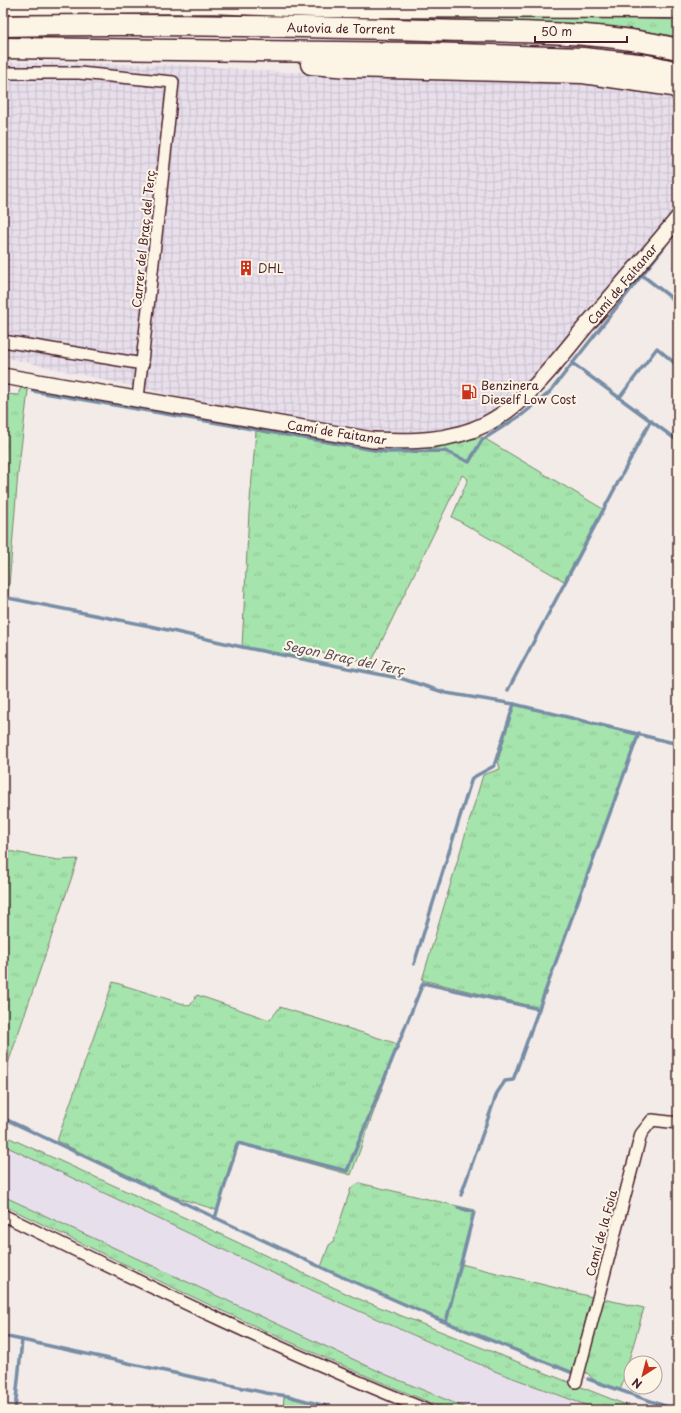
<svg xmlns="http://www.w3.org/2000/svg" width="681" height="1413" font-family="'Playpen Sans',sans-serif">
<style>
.built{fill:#e8dfec}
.industrial{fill:url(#industrial-grid)}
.grass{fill:url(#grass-tufts);stroke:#78826c}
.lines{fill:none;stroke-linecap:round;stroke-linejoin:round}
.stream{stroke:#768da5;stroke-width:3.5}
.street-casing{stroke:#4a1f2b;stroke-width:14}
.secondary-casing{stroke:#4a1f2b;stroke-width:18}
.highway-casing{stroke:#4a1f2b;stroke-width:23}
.street{stroke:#fcf5e5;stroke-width:11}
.secondary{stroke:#fcf5e5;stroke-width:15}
.highway{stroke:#fcf5e5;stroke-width:20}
.labels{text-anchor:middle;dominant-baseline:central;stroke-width:4;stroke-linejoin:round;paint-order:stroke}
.street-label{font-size:12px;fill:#4a1f2b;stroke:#fcf5e5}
.poi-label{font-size:12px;fill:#4a1f2b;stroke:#fcf5e5;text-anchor:start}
.water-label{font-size:13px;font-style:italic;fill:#5c4d5e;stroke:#fcf5e5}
</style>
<defs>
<pattern id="industrial-grid" width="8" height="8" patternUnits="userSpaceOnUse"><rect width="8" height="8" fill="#e8dfec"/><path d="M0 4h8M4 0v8" fill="none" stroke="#c8bfcb"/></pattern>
<pattern id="grass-tufts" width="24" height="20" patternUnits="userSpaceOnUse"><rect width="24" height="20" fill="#a5e4ac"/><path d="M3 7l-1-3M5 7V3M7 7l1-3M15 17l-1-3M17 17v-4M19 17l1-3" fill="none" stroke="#90c394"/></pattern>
</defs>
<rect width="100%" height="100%" fill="#f3ebe8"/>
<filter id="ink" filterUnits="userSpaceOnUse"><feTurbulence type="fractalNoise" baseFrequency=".025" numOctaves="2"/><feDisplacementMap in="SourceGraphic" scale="8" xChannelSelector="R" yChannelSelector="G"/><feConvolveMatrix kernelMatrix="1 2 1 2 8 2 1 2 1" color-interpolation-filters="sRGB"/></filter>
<g filter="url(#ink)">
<polygon class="built" points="3,1145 266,1270 368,1316 497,1372 599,1410 471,1410 387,1375 3,1196"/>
<polygon class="industrial" points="3,62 183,65 281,72 495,74 583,77 678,95 678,211 533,379 508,405 470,423 437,432 402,435 250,413 3,357"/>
<g class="grass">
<polygon points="394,16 596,17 678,20 678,37 626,28 570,24 394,19"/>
<polygon points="21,387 28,391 18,473 8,598 3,597 3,394 18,395"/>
<polygon points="256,431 375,451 415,453 482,437 603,509 564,581 452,517 468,479 462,475 371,663 313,651 312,661 242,647 249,512"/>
<polygon points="514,704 639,733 540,1008 422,980 483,775 500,769 498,761"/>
<polygon points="3,850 58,860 78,859 3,1078"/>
<polygon points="113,982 190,1006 197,995 270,1020 280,1007 398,1044 351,1175 236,1143 217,1210 169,1195 57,1141"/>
<polygon points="3,1135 192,1221 354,1297 639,1410 599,1410 497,1372 266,1270 3,1145"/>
<polygon points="359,1183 475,1210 461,1264 592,1297 572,1373 445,1321 321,1267 329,1245 333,1242 351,1188"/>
<path d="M 3,1196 L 387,1375 L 471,1410 L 448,1410 C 297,1349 150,1277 3,1205 Z"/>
<polygon points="603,1299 644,1308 620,1391 594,1380 585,1371"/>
<polygon points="284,1396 335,1410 283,1410"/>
</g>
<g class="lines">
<g class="stream">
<polyline points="642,275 678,303"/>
<polyline points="572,363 678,441"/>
<polyline points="33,391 386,452 445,451 469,462 482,440 523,414 550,392 664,247"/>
<polyline points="620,397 657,348 678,366"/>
<polyline points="3,597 150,626 242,647 403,679 446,693 514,704 678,744"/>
<polyline points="508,690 651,420"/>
<polyline points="678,728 678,727"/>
<polyline points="414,964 472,778 494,766 514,704"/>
<polyline points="3,1118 329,1271 440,1320 573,1373"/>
<polyline points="461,1195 497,1093 505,1081 513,1080 639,733"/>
<polyline points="215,1218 238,1143 347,1171 423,983 539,1009"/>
<polyline points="446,1322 474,1212 458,1208"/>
<polyline points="3,1336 22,1340 15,1410"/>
<polyline points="22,1340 266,1393 288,1396 340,1410"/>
<polyline points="588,1379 676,1410"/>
</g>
<defs>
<g id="street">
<polyline points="3,73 79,73 173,82 138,398"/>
<polyline points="3,341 143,364"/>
<path d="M 3,1215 C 142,1283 282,1352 427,1410"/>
<polyline points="576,1382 641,1134 652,1120 678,1123"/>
</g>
<path id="secondary" d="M 3,376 L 373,440 C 411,442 450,442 486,424 C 527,403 556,362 585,327 C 616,291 648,255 678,218"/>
<g id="highway">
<polyline points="3,4 208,3 316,7 678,8"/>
<path d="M 3,26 C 144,23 286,26 428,30 C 511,33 597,29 678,49"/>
<polyline points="3,48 425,53 583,58 647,65 678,72"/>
<polyline points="311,64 349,67 583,73 673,86 678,89"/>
</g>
</defs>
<use href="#street" class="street-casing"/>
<use href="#secondary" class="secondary-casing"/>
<use href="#highway" class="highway-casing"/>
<use href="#street" class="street"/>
<use href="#secondary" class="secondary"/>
<use href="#highway" class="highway"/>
</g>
</g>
<defs>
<symbol id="building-bare" viewBox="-9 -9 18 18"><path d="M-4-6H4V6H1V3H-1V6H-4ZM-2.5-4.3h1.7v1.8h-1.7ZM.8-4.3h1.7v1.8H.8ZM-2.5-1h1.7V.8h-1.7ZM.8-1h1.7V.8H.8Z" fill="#c8321e" stroke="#fcf5e5" stroke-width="2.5" paint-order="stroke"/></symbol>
<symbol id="fuel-bare" viewBox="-9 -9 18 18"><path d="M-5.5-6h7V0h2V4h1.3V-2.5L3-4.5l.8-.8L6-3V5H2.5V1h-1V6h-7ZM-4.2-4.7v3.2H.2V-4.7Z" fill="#c8321e" stroke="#fcf5e5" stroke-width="2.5" paint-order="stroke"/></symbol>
</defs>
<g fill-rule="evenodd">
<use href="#building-bare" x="235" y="257" width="22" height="22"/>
<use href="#fuel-bare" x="458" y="381" width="22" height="22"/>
</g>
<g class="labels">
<g class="street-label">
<text transform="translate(341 28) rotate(1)">Autovia de Torrent</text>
<text transform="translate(143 239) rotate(-84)">Carrer del Braç del Terç</text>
<text transform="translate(622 284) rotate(-50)">Camí de Faitanar</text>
<text transform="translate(337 432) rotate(9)">Camí de Faitanar</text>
<text transform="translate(601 1233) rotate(-75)">Camí de la Foia</text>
</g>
<g class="poi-label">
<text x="258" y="268">DHL</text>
<text x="481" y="385">Benzinera<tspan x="481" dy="14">Dieself Low Cost</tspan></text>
</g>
<g class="water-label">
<text transform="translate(344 657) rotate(12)">Segon Braç del Terç</text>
</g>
</g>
<rect width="681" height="1413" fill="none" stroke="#fcf5e5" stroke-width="16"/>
<rect x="8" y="8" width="665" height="1397" fill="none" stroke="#4a1f2b" stroke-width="1.5" filter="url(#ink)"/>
<g transform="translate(643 1375) rotate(216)"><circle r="19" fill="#fcf5e5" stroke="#b59f9b"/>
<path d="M0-3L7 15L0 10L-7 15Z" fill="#c8321e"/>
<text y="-6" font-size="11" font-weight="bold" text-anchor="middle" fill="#4a1f2b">N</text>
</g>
<path d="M535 36v6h92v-6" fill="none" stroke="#4a1f2b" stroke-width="2"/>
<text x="541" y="36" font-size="12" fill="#4a1f2b" stroke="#fcf5e5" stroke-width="3" paint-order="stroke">50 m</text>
</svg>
